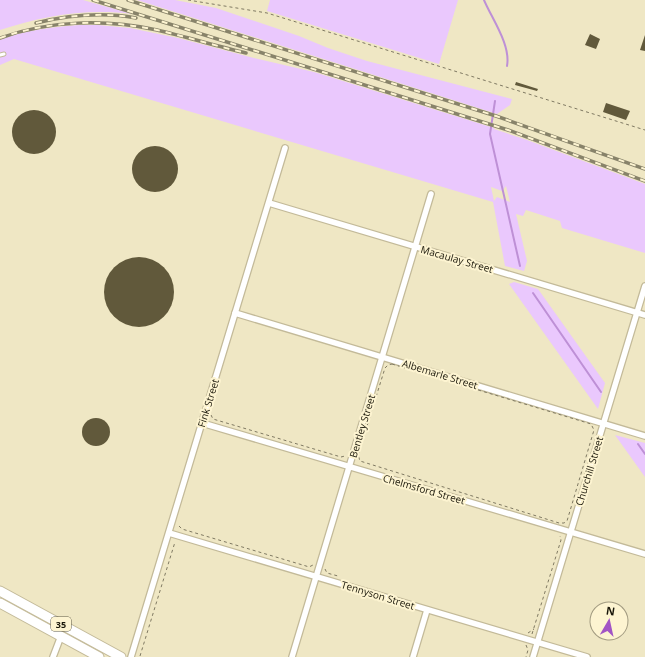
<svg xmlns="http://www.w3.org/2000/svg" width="645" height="657" font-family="'Open Sans',sans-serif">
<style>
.green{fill:#eac8fd;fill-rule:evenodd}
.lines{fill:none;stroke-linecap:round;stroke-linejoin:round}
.stream{stroke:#be90d6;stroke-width:2}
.building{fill:#61593b}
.service-casing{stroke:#c3ba99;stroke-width:5}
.minor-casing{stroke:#c3ba99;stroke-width:8}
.primary-casing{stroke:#c3ba99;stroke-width:11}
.path{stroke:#7f7962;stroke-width:1;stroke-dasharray:3 3;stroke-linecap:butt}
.service{stroke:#fff;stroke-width:3}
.minor{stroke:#fff;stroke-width:5.5}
.primary{stroke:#fff;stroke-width:9}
.rail-casing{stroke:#88836a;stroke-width:3.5}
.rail{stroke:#fdf4d1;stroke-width:2;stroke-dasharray:6;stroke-linecap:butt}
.labels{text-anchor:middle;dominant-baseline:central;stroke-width:4;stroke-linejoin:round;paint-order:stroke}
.shield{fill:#fdf4d1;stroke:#5d5945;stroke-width:1}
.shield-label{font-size:9px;font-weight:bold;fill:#191609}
.street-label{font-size:10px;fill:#191609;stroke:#fdf4d1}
</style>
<rect width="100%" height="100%" fill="#efe7c4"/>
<g class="green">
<path d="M 0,0 L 83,0 L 132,14 C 87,8 42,16 0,30 Z"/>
<polygon points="137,0 175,0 216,8 299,36 328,48 367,61 512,99 510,105 497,114"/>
<polygon points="270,0 458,0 439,64 267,11"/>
<path d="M 80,25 L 98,25 L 130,28 L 178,38 L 250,57 L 314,72 L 494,128 L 494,129 L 527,140 L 645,184 L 645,253 L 562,228 L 560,221 L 526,210 L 523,216 L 516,214 L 527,261 L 524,271 L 505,266 L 493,202 L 14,59 L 0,65 L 0,40 C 24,30 54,27 80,25 ZM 506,186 L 510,202 L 497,197 L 494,201 L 491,187 L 502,191 Z"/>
<polygon points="514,282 538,289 605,383 598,409 509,284"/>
<polygon points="615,435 645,443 645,477"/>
</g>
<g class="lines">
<g class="stream">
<path d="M 484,0 C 492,19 511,45 507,66"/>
<polyline points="495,101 490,134 520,266"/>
<polyline points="533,293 601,392"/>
<polyline points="638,444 645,454"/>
</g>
</g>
<g class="building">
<polygon points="590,34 600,39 596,49 585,45"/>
<polygon points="645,35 645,51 640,50"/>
<polygon points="516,82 538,89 537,91 515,85"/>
<polygon points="606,103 630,111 626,120 603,112"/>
<circle cx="34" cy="132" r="22"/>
<circle cx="155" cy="169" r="23"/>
<circle cx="139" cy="292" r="35"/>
<circle cx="96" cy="432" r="14"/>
</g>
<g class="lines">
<defs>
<polyline id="service" points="0,55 4,54"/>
<g id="minor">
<polyline points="269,203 645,315"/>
<polyline points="235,313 645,436"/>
<polyline points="202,423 645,554"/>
<polyline points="169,533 587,657"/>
<polyline points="53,657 61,636"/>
<polyline points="131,657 285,148"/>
<polyline points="292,657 431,194"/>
<polyline points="413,657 427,610"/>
<polyline points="533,657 645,286"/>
</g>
<g id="primary">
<polyline points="0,591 121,657"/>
<polyline points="0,603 99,657"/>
</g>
</defs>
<use href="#service" class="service-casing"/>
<use href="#minor" class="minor-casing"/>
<use href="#primary" class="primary-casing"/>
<g class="path">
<polyline points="188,0 267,13 645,130"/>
<polygon points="392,364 591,424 594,430 567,521 564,523 559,523 360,461 358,455 385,368 388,365"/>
<polyline points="211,415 213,419 341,457 345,456"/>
<polyline points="179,526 182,529 306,566 309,567 313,565"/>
<polyline points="325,569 327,573 338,576"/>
<polyline points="528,633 534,629"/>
<polyline points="532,634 561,540 560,536"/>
<polyline points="526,645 528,650 526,657"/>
<polyline points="140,656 175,542"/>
</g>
<use href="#service" class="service"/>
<use href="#minor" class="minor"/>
<use href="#primary" class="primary"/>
<defs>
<g id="rail">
<polyline points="93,0 508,130 645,181"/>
<polyline points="128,0 496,116 645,169"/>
<path d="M 36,23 C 69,15 103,12 136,18"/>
<path d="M 0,38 C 50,20 106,19 157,30 C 187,37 216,46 246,53"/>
</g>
</defs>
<use href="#rail" class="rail-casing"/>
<use href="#rail" class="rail"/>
</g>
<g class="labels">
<rect class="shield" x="51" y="617" width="20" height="14" rx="3"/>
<g class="shield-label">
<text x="61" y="624">35</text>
</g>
<g class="street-label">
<text transform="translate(457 259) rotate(16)">Macaulay Street</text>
<text transform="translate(440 374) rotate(17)">Albemarle Street</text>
<text transform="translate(208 403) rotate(-73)">Fink Street</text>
<text transform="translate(362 426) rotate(-73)">Bentley Street</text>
<text transform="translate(589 471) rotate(-73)">Churchill Street</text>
<text transform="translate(424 489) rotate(16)">Chelmsford Street</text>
<text transform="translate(378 595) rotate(17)">Tennyson Street</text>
</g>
</g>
<g transform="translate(609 621) rotate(9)"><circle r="19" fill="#fdf4d1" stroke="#a29b81"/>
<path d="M0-3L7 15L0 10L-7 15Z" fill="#a254c5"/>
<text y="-6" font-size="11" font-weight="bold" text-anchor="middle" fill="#191609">N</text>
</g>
</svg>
